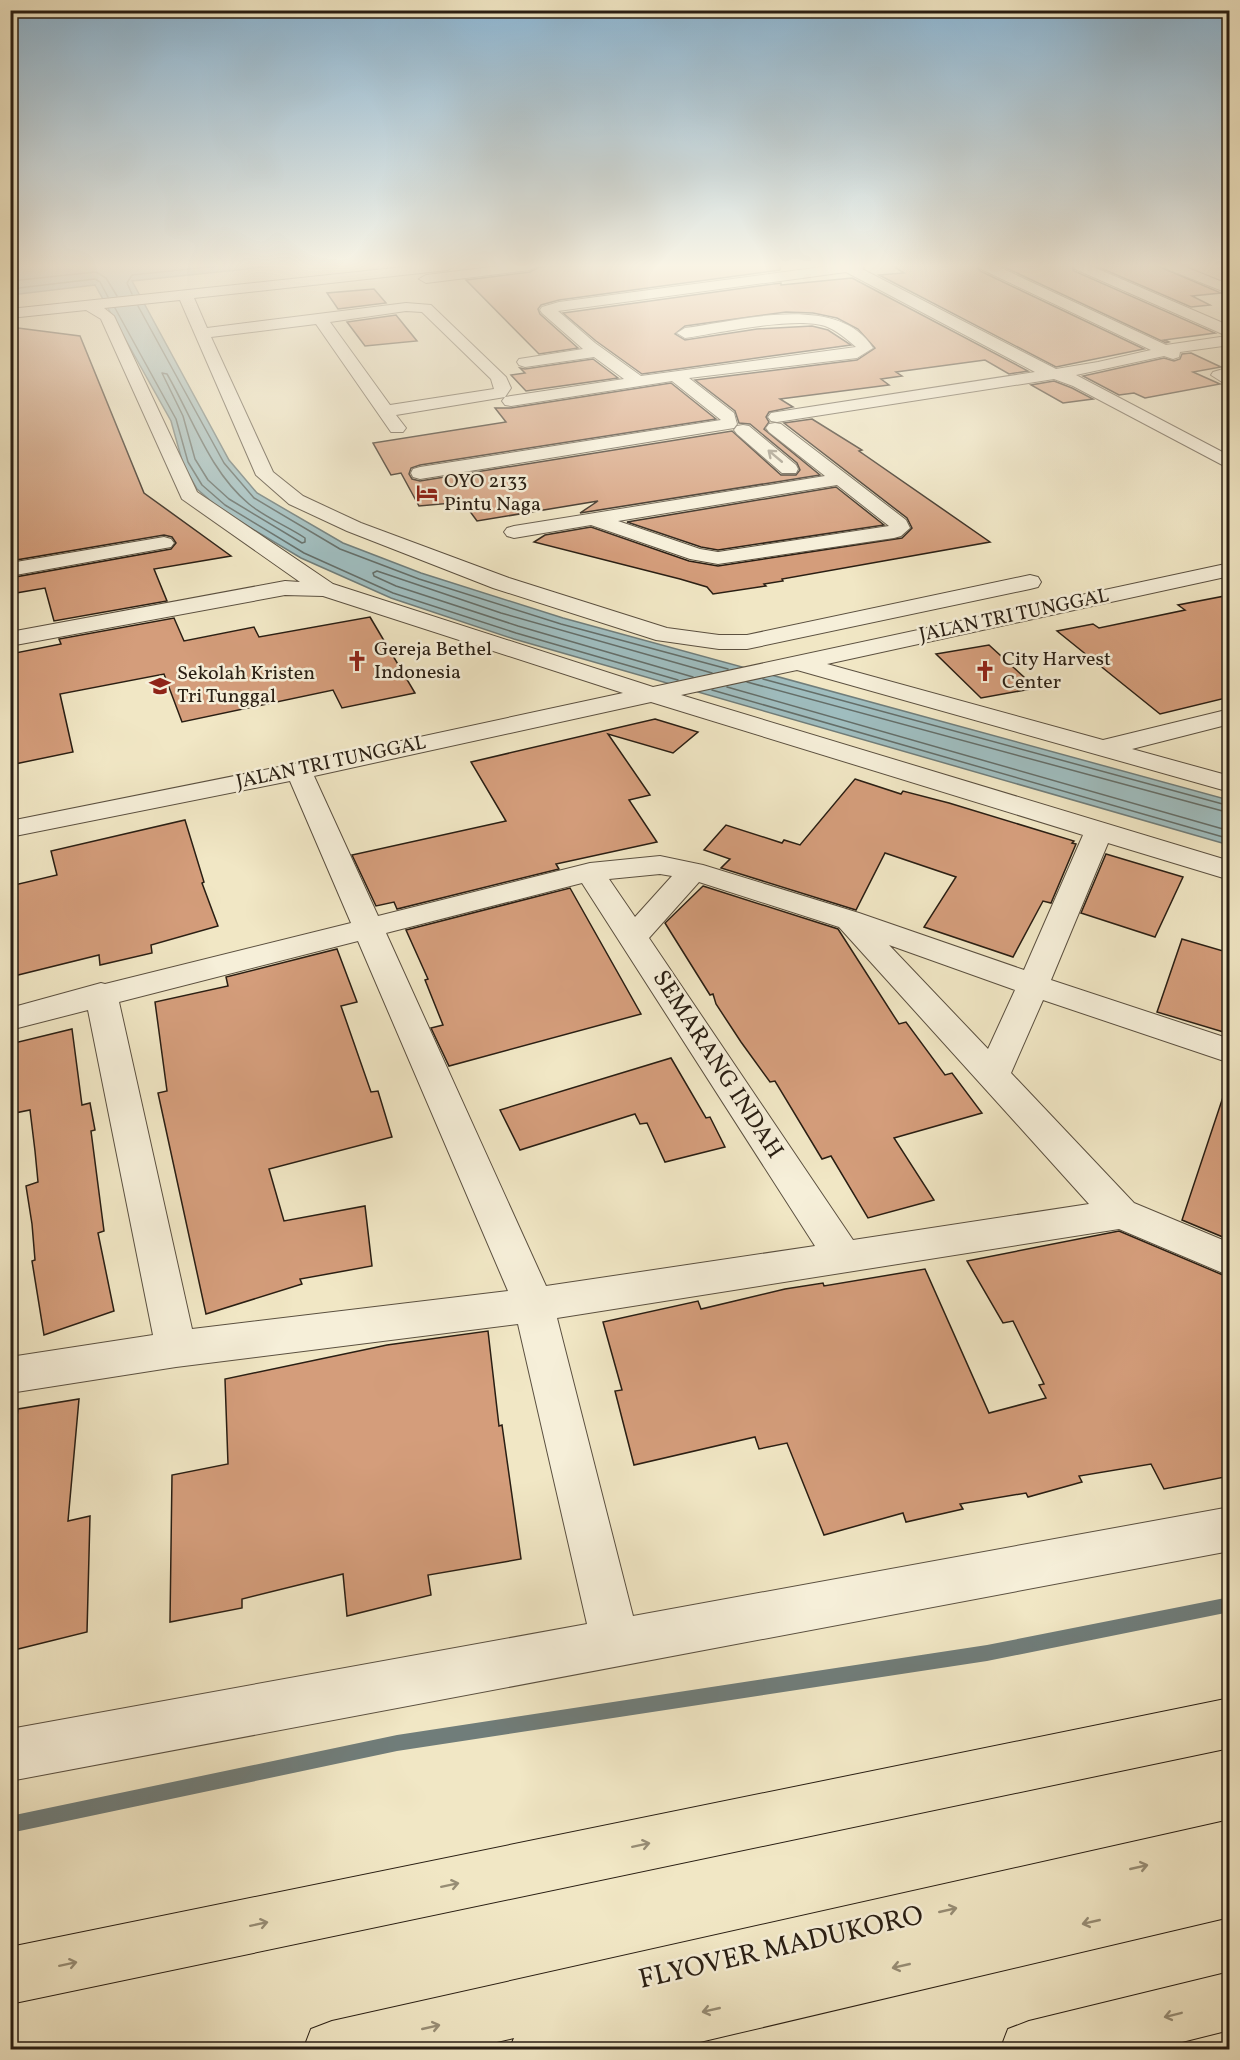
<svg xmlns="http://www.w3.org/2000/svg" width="1240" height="2060" font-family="Vollkorn,serif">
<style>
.water{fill:#9fbdbf;stroke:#707d7a;stroke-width:1.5}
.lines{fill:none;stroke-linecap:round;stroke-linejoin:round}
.shore{stroke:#646e69;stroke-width:1.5}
.stream{fill:#707d7a;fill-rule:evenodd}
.building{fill:#d49d7b;stroke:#291e13;stroke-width:1.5}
.minor-casing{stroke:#5b5040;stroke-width:2}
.highway-casing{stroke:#291e13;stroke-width:2}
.minor{fill:#f6efd9;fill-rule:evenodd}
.highway{fill:#f1e7c5;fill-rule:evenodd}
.oneway{stroke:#9a9180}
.oneway2{stroke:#978d75}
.labels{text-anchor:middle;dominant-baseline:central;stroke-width:5;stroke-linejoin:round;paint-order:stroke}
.far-poi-label{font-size:20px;fill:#291e13;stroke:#f6efd9;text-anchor:start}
.far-street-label{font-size:20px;fill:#291e13;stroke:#f6efd9}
.street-label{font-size:24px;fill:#291e13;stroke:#f6efd9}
.near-street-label{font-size:28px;fill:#291e13;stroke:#f6efd9}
</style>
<rect width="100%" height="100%" fill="#f1e7c5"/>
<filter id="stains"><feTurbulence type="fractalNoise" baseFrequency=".00333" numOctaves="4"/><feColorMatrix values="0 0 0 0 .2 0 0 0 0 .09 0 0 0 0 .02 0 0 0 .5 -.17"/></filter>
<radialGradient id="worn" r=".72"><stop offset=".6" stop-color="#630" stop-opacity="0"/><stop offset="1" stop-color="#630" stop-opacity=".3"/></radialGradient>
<polygon class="water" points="10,266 275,266 132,281 229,460 257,493 343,543 421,573 563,618 1229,800 1229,845 514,639 391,598 301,558 221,510 197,489 183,464 171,421 95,285 11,295"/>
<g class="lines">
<g class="shore">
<polyline points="10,281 96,272 106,278 117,296"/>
<polyline points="10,289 95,279 100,282 108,297"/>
<polyline points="132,294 127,283 132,275 218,266"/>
<polyline points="138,306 224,463 254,498 340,549 419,579 561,624 728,669"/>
<polyline points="115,308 176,419 188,462 202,485 225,505 304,553 393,593 516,633 678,680"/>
<path d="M 162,373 L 167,374 C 192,417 210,472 249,504 C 266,518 287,526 305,538 L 305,542 L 302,543 L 229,499 L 208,480 L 195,459 L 183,416 Z"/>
<polyline points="693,677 518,626 396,586 374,576 373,573 377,571 501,613 712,673"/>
<polyline points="763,679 1230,806"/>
<polyline points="747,682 1230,813"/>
<polyline points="727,687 1230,831"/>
<polyline points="712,690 1230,839"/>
</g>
<polygon class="stream" points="1230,1597 1230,1612 987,1661 397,1751 10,1833 10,1816 397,1735 987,1645"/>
</g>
<g class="building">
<polygon points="550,266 780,266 780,270 559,300 541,305 538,309 540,314 578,348 539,354 466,280 530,272 539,267"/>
<polygon points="893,266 977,266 980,271 1144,349 1056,367 879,275 904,273"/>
<polygon points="1002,266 1071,266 1074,271 1215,333 1164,340 1169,342 1166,343"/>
<polygon points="1096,266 1158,266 1221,293 1192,296 1210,305 1191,307"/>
<polygon points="852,278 1028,371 1009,374 985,360 896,372 902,376 881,379 889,385 780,399 793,407 769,412 766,417 769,422 764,429 820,475 580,513 598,501 477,521 463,502 419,506 401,473 391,475 373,443 506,422 495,408 511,408 671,383 716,419 420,465 411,468 409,474 412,479 420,481 732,431 781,475 796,475 800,470 797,463 750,424 739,423 735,411 695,380 857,360 875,348 858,329 837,318 813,313 786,312 685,326 675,334 685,340 757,329 812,326 828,330 851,345 642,374 596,341 563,313 781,283 781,285"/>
<polygon points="374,289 386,303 338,309 327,293"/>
<polygon points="396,315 417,341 365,346 347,322"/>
<polygon points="10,327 80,336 144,493 231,556 154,569 167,601 54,621 45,588 10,594 10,578 171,549 176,543 172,537 164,535 10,561"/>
<polygon points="1191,353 1221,367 1193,372 1220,384 1145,398 1134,393 1119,395 1083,376 1164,358 1174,361 1180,359 1182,354"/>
<polygon points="593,359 618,378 526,391 511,375 525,373 520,368 525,369"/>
<polygon points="1054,381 1072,388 1093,399 1063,403 1031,385"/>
<polygon points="812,419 862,450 859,451 990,542 782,579 783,581 764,584 766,586 713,594 707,587 680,579 534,542 545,535 591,527 689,561 718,566 902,538 912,528 907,518 784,423"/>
<polygon points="836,487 884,525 718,550 701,547 627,522"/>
<polygon points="1230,595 1230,697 1160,714 1057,631 1093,624 1099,628 1185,610 1178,605"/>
<polygon points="370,617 415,693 342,708 333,690 182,722 164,674 60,694 73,752 10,765 10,654 61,644 59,639 174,618 184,641 254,627 259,637"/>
<polygon points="989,645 1036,688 981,698 936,654"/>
<polygon points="655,719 698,732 673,753 608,734 650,795 629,800 657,842 556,864 559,869 397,909 394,902 376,906 352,855 506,821 471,762"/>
<polygon points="855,779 901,794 903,791 949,803 1074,841 1072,843 1076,844 1051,903 1043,901 1013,957 924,927 956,877 885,853 856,910 721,868 730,859 704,850 726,825 782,843 784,840 800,845"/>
<polygon points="185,820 204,882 202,883 218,926 151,945 152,953 100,965 99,955 10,977 10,886 57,875 51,851"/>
<polygon points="1106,854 1183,877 1155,937 1081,913"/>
<polygon points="703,886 838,929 899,1024 906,1022 945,1075 952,1073 982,1113 894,1138 934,1200 868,1218 831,1156 822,1159 775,1081 770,1082 741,1042 716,1004 713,994 710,995 665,923"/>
<polygon points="570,888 641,1014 449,1066 431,1028 443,1025 425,980 428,979 406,930"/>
<polygon points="1182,939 1230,953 1230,1034 1157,1012"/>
<polygon points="337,949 357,1002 341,1006 371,1092 378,1091 392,1137 269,1169 284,1221 365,1206 372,1266 300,1279 302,1284 206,1314 158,1093 167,1091 155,1002 228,986 226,977"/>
<polygon points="72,1029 82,1105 90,1103 95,1130 91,1131 104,1231 98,1233 114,1311 44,1335 32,1261 35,1260 32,1224 26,1186 38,1182 35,1151 30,1110 10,1114 10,1044"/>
<polygon points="671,1058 706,1118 710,1117 725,1147 665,1162 647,1123 640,1124 635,1114 520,1150 500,1110"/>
<polygon points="1224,1094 1230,1095 1230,1240 1182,1220"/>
<polygon points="1119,1231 1230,1278 1230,1476 1164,1489 1151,1464 1079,1476 1082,1482 1028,1497 1026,1493 960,1504 963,1509 906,1522 903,1513 824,1535 787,1443 759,1449 755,1437 634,1465 615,1391 622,1390 603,1322 698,1301 701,1309 785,1289 823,1283 824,1286 925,1269 989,1413 1046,1398 1039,1385 1044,1384 1013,1321 1003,1323 967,1261"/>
<polygon points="488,1331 499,1426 502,1425 521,1559 428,1575 431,1595 347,1616 343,1574 242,1599 242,1608 170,1622 172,1475 228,1464 225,1379 387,1345"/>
<polygon points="79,1399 68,1521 90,1516 87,1632 10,1651 10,1470 18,1409"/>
</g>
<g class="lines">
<defs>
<g id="minor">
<path d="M 413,266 L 455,266 L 448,270 L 194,298 L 207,328 L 406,303 L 431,305 L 506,377 L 511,388 L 505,397 L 396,415 L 406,428 L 403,432 L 391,432 L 316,324 L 211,337 L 273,472 L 303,496 L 361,523 L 509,578 L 667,628 L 719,635 L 747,635 L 1030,575 L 1038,577 L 1041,582 L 1038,587 L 1030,589 L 747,649 L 719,649 L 656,640 L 493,588 L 347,531 L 289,504 L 256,475 L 180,300 L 104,308 L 114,316 L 197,492 L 333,584 L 653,687 L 1230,563 L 1230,576 L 827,664 L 1103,740 L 1230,709 L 1230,724 L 1132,749 L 1230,776 L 1230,792 L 797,670 L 681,695 L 1230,861 L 1230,880 L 1108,843 L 1051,980 L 1230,1039 L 1230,1063 L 1043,1000 L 1011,1073 L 1134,1203 L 1230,1243 L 1230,1276 L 1119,1229 L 557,1318 L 633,1616 L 1230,1507 L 1230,1551 L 10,1781 L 10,1729 L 587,1624 L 518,1324 L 176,1367 L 10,1393 L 10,1357 L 153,1335 L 88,1010 L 10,1030 L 10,1008 L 101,983 L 105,984 L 351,923 L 290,781 L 10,837 L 10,821 L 299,763 L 623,693 L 323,596 L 285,595 L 10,646 L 10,632 L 285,581 L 300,582 L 182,499 L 101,319 L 86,310 L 10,318 L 10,309 ZM 406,311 L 422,312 L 491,379 L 494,389 L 390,405 L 330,322 ZM 651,702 L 1083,835 L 1024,970 L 859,913 L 703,865 L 660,856 L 590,863 L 378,916 L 314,776 ZM 660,874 L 672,876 L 635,917 L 609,879 ZM 699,882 L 839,927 L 1089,1204 L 853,1240 L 649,938 ZM 582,883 L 815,1246 L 546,1286 L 386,933 ZM 358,941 L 508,1291 L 192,1329 L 119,1002 ZM 889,945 L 1015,990 L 988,1049 Z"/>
<polygon points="499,266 537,266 530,270 426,283 419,279 426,275"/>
<path d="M 829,266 L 865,266 L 862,269 L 1056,369 L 1098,362 L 1151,350 L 981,269 L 979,266 L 997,266 L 1166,345 L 1227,336 L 1075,269 L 1073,266 L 1091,266 L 1230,326 L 1230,345 L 1180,352 L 1179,357 L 1173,359 L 1164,356 L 1076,375 L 1230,456 L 1230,469 L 1073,386 L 1054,379 L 777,422 L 771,421 L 768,417 L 771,413 L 777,412 L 1035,372 L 846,272 L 558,311 L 595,343 L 641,376 L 856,347 C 847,339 836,330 825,326 C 796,316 718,333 685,338 L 677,333 L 685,328 C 738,321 838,292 873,348 L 857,358 L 689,378 L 734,413 L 737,424 L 734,428 L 420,479 L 413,477 L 411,473 L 413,469 L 420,467 L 721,420 L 672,381 L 511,406 L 505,405 L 502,401 L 505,397 L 511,396 L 624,379 L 594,357 L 525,367 L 519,365 L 517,362 L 519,359 L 583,349 L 542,313 L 540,310 L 542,307 L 559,302 Z"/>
<polygon points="1165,266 1183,266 1230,285 1230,294 1167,269"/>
<polygon points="1230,367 1230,387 1211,375 1213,372"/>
<path d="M 775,423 L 781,424 L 906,520 L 910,528 L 901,536 L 894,538 L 718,564 L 690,559 L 591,525 L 514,538 L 507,536 L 504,532 L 507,528 L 514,526 L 825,476 L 769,432 L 766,428 L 769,424 ZM 837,485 L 889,526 L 718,552 L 700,549 L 618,521 Z"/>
<polygon points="743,425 749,426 796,465 798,469 796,473 782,473 737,434 734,430 737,426"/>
<polygon points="164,537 171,539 174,543 171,547 10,576 10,563"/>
</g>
<g id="highway">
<polygon points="1230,1698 1230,1748 10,2004 10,1947"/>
<polygon points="1230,1820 1230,1917 666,2050 509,2050 514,2038 462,2050 303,2050 311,2029 332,2021"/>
<polygon points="1230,1972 1230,2030 1150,2050 1000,2050 1008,2029 1029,2021"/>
</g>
</defs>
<use href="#minor" class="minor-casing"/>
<use href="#highway" class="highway-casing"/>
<use href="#minor" class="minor"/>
<use href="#highway" class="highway"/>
</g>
<defs><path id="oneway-shaft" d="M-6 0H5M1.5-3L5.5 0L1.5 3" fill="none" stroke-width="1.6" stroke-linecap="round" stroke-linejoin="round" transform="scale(1.5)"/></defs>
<use class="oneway" href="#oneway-shaft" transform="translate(775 456) rotate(-140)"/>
<g class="oneway2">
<use href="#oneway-shaft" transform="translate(641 1845) rotate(-12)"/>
<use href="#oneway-shaft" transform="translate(1139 1867) rotate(-13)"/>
<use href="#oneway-shaft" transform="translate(450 1885) rotate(-12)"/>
<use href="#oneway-shaft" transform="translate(948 1910) rotate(-13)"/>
<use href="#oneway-shaft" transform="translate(1091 1922) rotate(167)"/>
<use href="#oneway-shaft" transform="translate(259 1924) rotate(-12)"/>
<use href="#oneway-shaft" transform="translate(68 1964) rotate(-12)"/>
<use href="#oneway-shaft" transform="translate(901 1966) rotate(167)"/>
<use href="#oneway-shaft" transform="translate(711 2010) rotate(167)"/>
<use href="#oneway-shaft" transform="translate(1173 2015) rotate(166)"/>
<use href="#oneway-shaft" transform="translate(431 2027) rotate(-13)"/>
</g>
<linearGradient id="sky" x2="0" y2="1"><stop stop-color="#8bb8d8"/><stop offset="0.48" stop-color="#f9f4e5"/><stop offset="1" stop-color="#f9f4e5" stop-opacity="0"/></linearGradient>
<rect width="1240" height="554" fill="url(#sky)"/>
<defs>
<symbol id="hotel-bare" viewBox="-9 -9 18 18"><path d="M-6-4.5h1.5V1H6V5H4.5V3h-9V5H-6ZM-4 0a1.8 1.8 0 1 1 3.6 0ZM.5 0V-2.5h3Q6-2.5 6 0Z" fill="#8f2418" stroke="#f6efd9" stroke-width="2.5" paint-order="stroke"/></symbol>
<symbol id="church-bare" viewBox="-9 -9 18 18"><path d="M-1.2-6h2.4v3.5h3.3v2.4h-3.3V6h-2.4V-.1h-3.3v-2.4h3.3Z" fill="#8f2418" stroke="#f6efd9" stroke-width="2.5" paint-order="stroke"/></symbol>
<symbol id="school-bare" viewBox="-9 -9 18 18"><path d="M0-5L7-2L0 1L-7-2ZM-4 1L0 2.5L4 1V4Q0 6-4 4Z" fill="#8f2418" stroke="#f6efd9" stroke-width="2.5" paint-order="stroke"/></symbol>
</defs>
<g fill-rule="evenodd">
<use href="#hotel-bare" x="412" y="478" width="30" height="30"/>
<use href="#church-bare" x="342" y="646" width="30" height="30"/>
<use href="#church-bare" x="970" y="656" width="30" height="30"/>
<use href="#school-bare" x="145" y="671" width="30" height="30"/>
</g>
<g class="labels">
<g class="far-poi-label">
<text x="444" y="482">OYO 2133<tspan x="444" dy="23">Pintu Naga</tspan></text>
<text x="374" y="650">Gereja Bethel<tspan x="374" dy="23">Indonesia</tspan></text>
<text x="1002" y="660">City Harvest<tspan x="1002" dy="23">Center</tspan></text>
<text x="177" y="674">Sekolah Kristen<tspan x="177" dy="23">Tri Tunggal</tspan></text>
</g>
<g class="far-street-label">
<text transform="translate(1014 616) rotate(-12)">JALAN TRI TUNGGAL</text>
<text transform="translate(331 763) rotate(-12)">JALAN TRI TUNGGAL</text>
</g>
<g class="street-label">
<text transform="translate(717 1065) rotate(57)">SEMARANG INDAH</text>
</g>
<g class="near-street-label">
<text transform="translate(781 1948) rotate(-13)">FLYOVER MADUKORO</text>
</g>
</g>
<rect width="1240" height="2060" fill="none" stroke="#f1e7c5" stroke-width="36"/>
<rect x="12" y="12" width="1216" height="2036" fill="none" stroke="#291e13" stroke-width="3"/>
<rect x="18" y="18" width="1204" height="2024" fill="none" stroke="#291e13" stroke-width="1.5"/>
<rect width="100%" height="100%" filter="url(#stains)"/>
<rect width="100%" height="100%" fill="url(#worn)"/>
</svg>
